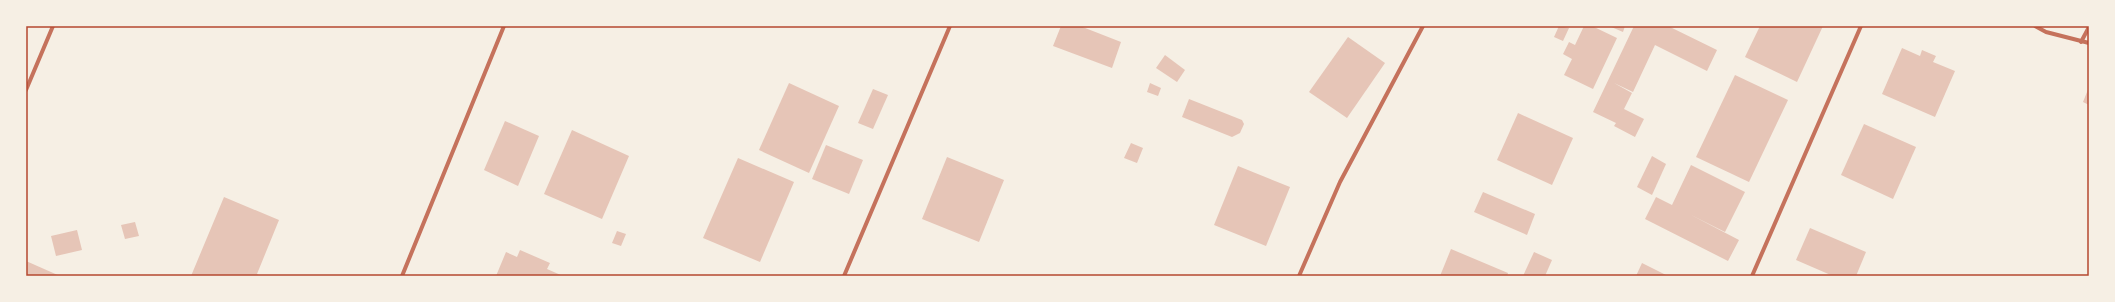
<svg xmlns="http://www.w3.org/2000/svg" width="2115" height="302" font-family="Manrope,sans-serif">
<style>
.building{fill:#e6c5b7}
.lines{fill:none;stroke-linecap:round;stroke-linejoin:round}
.minor{stroke:#c5725c;stroke-width:4}
.neatline{fill:none;stroke:#b5482f;stroke-width:1.5}
</style>
<rect width="100%" height="100%" fill="#f6efe4"/>
<g class="building">
<polygon points="1061,26 1080,26 1121,42 1112,68 1053,46"/>
<polygon points="1559,26 1569,28 1563,41 1554,37"/>
<polygon points="1584,26 1592,26 1617,38 1593,89 1564,75 1572,59 1563,54 1569,42 1575,45"/>
<polygon points="1609,26 1625,26 1623,32"/>
<polygon points="1634,26 1668,26 1717,50 1707,71 1655,45 1633,92 1614,83 1632,93 1624,109 1644,119 1635,137 1614,126 1616,123 1593,112"/>
<polygon points="1760,26 1823,26 1797,82 1745,57"/>
<polygon points="1348,37 1385,63 1347,118 1309,92"/>
<polygon points="1902,48 1920,56 1922,50 1936,56 1933,62 1955,71 1935,117 1882,94"/>
<polygon points="1165,55 1185,70 1177,82 1156,68"/>
<polygon points="1735,75 1788,100 1749,182 1696,157"/>
<polygon points="789,83 839,106 809,173 759,150"/>
<polygon points="1150,83 1161,88 1158,96 1147,92"/>
<polygon points="2089,87 2089,105 2083,102"/>
<polygon points="873,89 888,95 873,129 858,123"/>
<polygon points="1189,99 1242,120 1244,124 1240,133 1232,137 1182,117"/>
<polygon points="1518,113 1573,138 1552,185 1497,160"/>
<polygon points="505,121 539,136 518,186 484,170"/>
<polygon points="1864,124 1916,147 1893,199 1841,175"/>
<polygon points="572,130 629,156 602,219 544,194"/>
<polygon points="1131,143 1143,148 1137,163 1124,158"/>
<polygon points="826,145 863,160 849,194 812,179"/>
<polygon points="1652,156 1666,164 1652,195 1637,187"/>
<polygon points="947,157 1004,180 979,242 922,219"/>
<polygon points="738,158 794,182 760,262 703,238"/>
<polygon points="1691,165 1745,192 1725,232 1691,215 1739,240 1728,261 1645,219 1656,197 1672,205"/>
<polygon points="1238,166 1290,187 1266,246 1214,225"/>
<polygon points="1483,192 1535,214 1527,235 1474,212"/>
<polygon points="224,197 279,220 257,274 261,276 191,276"/>
<polygon points="135,222 139,236 125,239 121,225"/>
<polygon points="1810,228 1866,252 1856,276 1833,276 1796,260"/>
<polygon points="77,230 82,250 56,256 51,236"/>
<polygon points="617,231 626,234 621,246 612,243"/>
<polygon points="1451,249 1508,273 1507,276 1440,276"/>
<polygon points="520,250 550,263 547,269 563,276 496,276 506,252 517,257"/>
<polygon points="1534,252 1552,260 1545,276 1523,276"/>
<polygon points="26,261 60,276 26,276"/>
<polygon points="1642,263 1668,276 1636,276"/>
</g>
<g class="lines">
<g class="minor">
<polyline points="2035,26 2046,32 2089,43"/>
<polyline points="2081,42 2089,27"/>
<polyline points="26,90 53,26"/>
<polyline points="402,276 504,26"/>
<polyline points="844,276 950,26"/>
<polyline points="1299,276 1340,182 1423,26"/>
<polyline points="1752,276 1861,26"/>
</g>
</g>
<rect width="2115" height="302" fill="none" stroke="#f6efe4" stroke-width="54"/>
<rect x="27" y="27" width="2061" height="248" class="neatline"/>
</svg>
